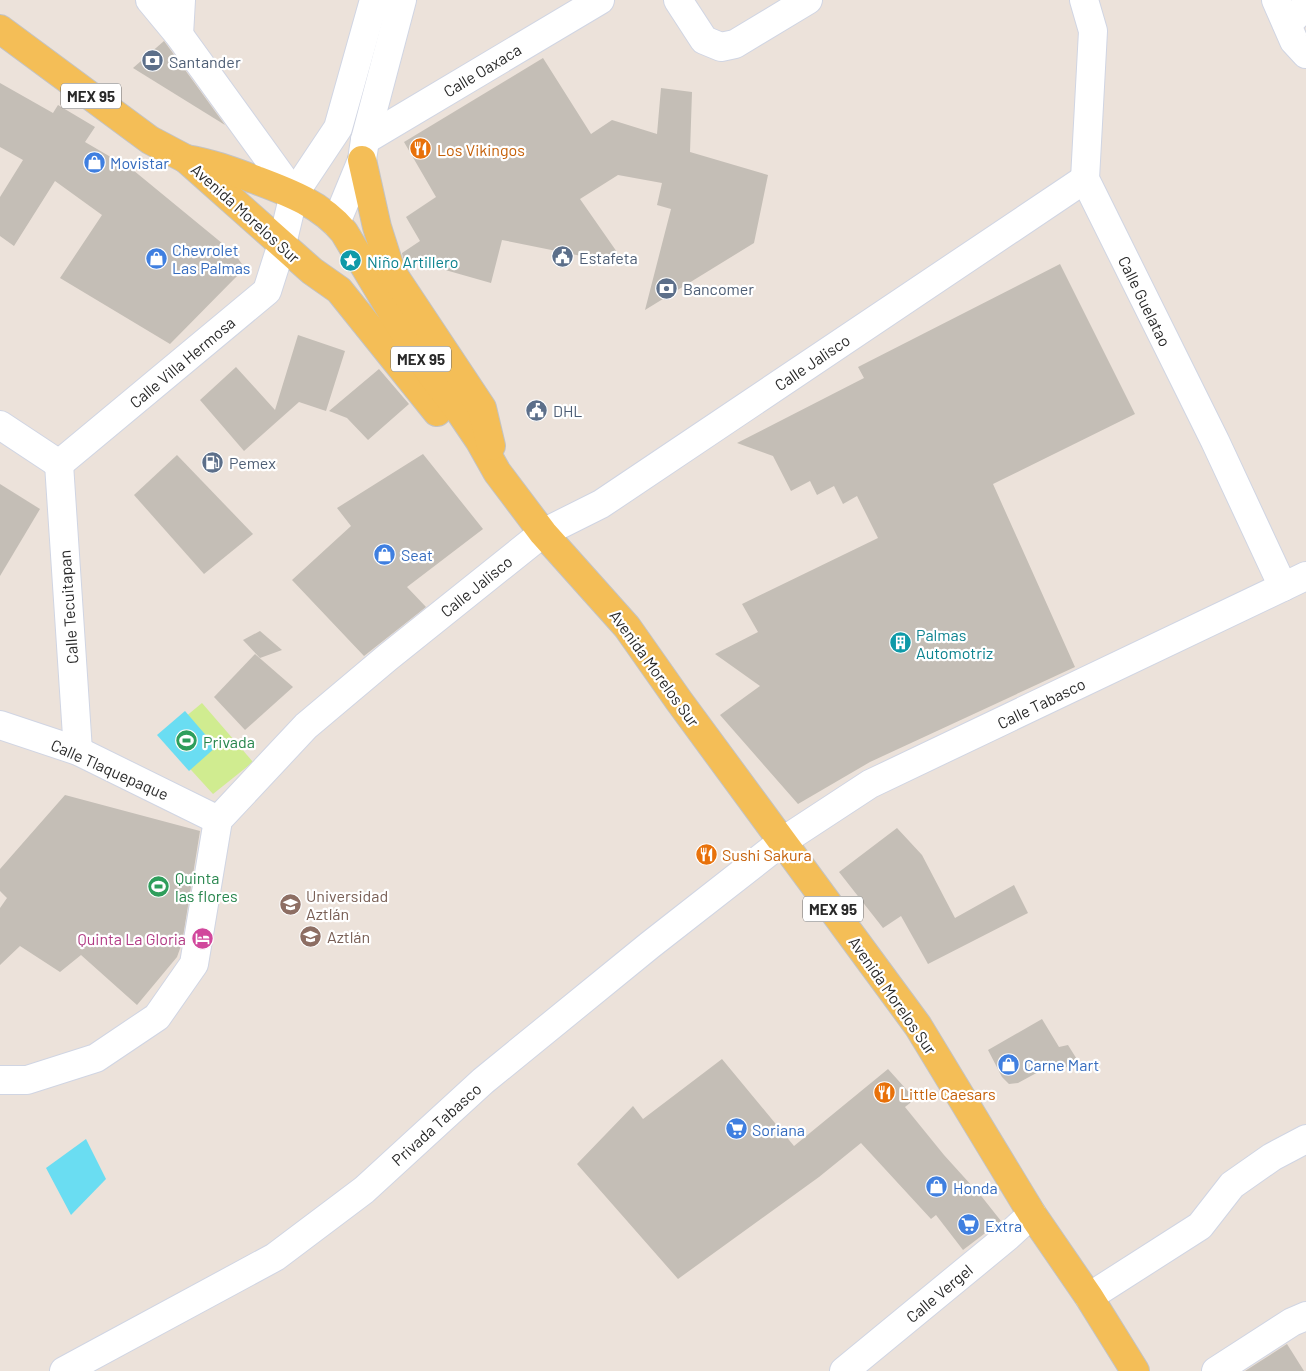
<svg xmlns="http://www.w3.org/2000/svg" width="1306" height="1371" font-family="Barlow,sans-serif">
<style>
.pitch{fill:#d0ec90}
.water{fill:#6addf2}
.building{fill:#c4beb6}
.lines{fill:none;stroke-linecap:round;stroke-linejoin:round}
.minor-casing{stroke:#d0d5e3;stroke-width:30}
.major-casing{stroke:#c3c3c3;stroke-width:30}
.minor{stroke:#fff;stroke-width:28}
.major{stroke:#f4be57;stroke-width:28}
.labels{text-anchor:middle;dominant-baseline:central;stroke-width:4.5;stroke-linejoin:round;paint-order:stroke}
.shield{fill:#fff;stroke:#696969;stroke-width:1}
.shield-label{font-size:15px;font-weight:bold;fill:#292929}
.service-label{font-size:16px;fill:#4e5e75;stroke:#fff;text-anchor:start}
.street-label{font-size:16px;fill:#292929;stroke:#fff}
.food-label{font-size:16px;fill:#c56008;stroke:#fff;text-anchor:start}
.shop-label{font-size:16px;fill:#366cbe;stroke:#fff;text-anchor:start}
.culture-label{font-size:16px;fill:#0d838f;stroke:#fff;text-anchor:start}
.leisure-label{font-size:16px;fill:#27864d;stroke:#fff;text-anchor:start}
.education-label{font-size:16px;fill:#785e54;stroke:#fff;text-anchor:start}
.hotel-label{font-size:16px;fill:#b23c85;stroke:#fff;text-anchor:end}
</style>
<rect width="100%" height="100%" fill="#ece2da"/>
<polygon class="pitch" points="202,703 253,762 213,794 161,737"/>
<g class="water">
<polygon points="185,711 216,747 189,771 157,735"/>
<polygon points="86,1139 106,1179 71,1215 46,1168"/>
</g>
<g class="building">
<polygon points="164,41 167,45 225,125 133,68"/>
<polygon points="543,58 591,134 612,120 657,134 661,88 692,92 690,152 768,175 754,243 645,310 671,209 657,205 662,183 618,175 580,199 626,265 502,240 491,283 403,258 402,253 420,241 406,217 436,197 404,142"/>
<polygon points="0,83 53,113 58,105 95,127 85,142 133,170 234,253 242,264 240,273 170,344 60,278 102,215 55,181 14,246 0,236 0,197 23,160 0,147"/>
<polygon points="1060,264 1135,414 993,484 1075,667 870,762 798,804 720,715 760,686 715,654 758,632 742,604 878,538 857,496 843,504 834,486 817,495 810,481 791,491 773,456 737,443 864,378 858,367"/>
<polygon points="298,335 345,351 326,411 299,402 244,451 200,400 236,367 275,410"/>
<polygon points="379,369 409,404 368,440 347,418 329,411"/>
<polygon points="423,454 483,529 407,587 426,607 364,656 292,580 351,526 337,508"/>
<polygon points="177,455 253,534 204,574 134,495"/>
<polygon points="0,484 40,509 0,576"/>
<polygon points="260,631 282,650 260,658 243,640"/>
<polygon points="255,654 293,687 245,730 214,697"/>
<polygon points="65,795 200,831 182,943 177,957 137,1005 81,955 60,972 20,946 0,965 0,908 7,898 0,891 0,869"/>
<polygon points="897,828 922,855 955,918 1014,885 1028,913 928,964 901,916 883,928 839,872"/>
<polygon points="1042,1019 1059,1047 1068,1045 1078,1061 1059,1071 1053,1064 1018,1083 1009,1084 1002,1077 988,1050"/>
<polygon points="722,1059 794,1146 888,1069 915,1099 905,1107 944,1155 982,1197 1001,1221 963,1250 936,1215 931,1219 861,1143 819,1177 678,1279 577,1164 633,1106 643,1119"/>
<polygon points="1287,1344 1304,1371 1245,1371"/>
</g>
<g class="lines">
<defs>
<g id="minor">
<polyline points="150,0 179,35 294,194"/>
<polyline points="678,0 704,40 721,47 735,44 808,0"/>
<polyline points="1084,0 1093,31 1085,179 1215,441 1283,587"/>
<polyline points="1276,0 1294,41 1306,54"/>
<polyline points="1287,24 1306,6"/>
<polyline points="179,35 181,0"/>
<polyline points="365,140 600,0"/>
<polyline points="336,223 362,160 365,140 402,0"/>
<polyline points="0,425 59,464"/>
<polyline points="59,464 267,291 282,244 294,194 338,128 374,0"/>
<polyline points="59,464 78,751"/>
<polyline points="0,725 78,751 218,820"/>
<polyline points="0,1080 27,1080 96,1058 157,1017 194,964 218,820 306,726 388,657 543,533 601,504 1085,179"/>
<polyline points="1089,1297 1200,1226 1232,1185 1272,1157 1306,1139"/>
<polyline points="64,1371 275,1257 364,1190 483,1081 650,945 783,841 870,784 1306,576"/>
<polyline points="844,1371 1007,1237 1032,1214"/>
<polyline points="1216,1371 1292,1322 1306,1316"/>
</g>
<g id="major">
<polyline points="0,29 150,140 186,159 312,271 339,290 437,412"/>
<path d="M 186,159 C 211,163 232,171 256,180 C 288,192 321,204 344,232 L 410,342 L 434,378 L 460,412 L 479,440 L 497,472 L 543,533 L 627,627 L 679,701 L 918,1026 L 1032,1214 L 1089,1297 L 1135,1371"/>
<polyline points="362,160 377,227 391,271 482,408 491,446"/>
</g>
</defs>
<use href="#minor" class="minor-casing"/>
<use href="#major" class="major-casing"/>
<use href="#minor" class="minor"/>
<use href="#major" class="major"/>
</g>
<defs>
<symbol id="bank-disc" viewBox="-11 -11 22 22"><circle r="9.5" fill="#5c6f8a" stroke="#fff"/><path d="M-6-4H6V4H-6ZM0-2.3a2.3 2.3 0 1 0 0 4.6a2.3 2.3 0 1 0 0-4.6Z" fill="#fff"/></symbol>
<symbol id="restaurant-disc" viewBox="-11 -11 22 22"><circle r="9.5" fill="#e8710a" stroke="#fff"/><path d="M-5-6h1v4h1v-4h1v4h1v-4h1v5L-1.5 .5V6h-2V.5L-5-1ZM5-6V6H3V1.5H1.5Q1.5-4 5-6Z" fill="#fff"/></symbol>
<symbol id="shop-disc" viewBox="-11 -11 22 22"><circle r="9.5" fill="#3f7fe0" stroke="#fff"/><path d="M-5-2.5h2.3a2.7 3.5 0 0 1 5.4 0H5L5.5 6h-11ZM-1.5-2.5h3a1.5 2.3 0 0 0-3 0Z" fill="#fff"/></symbol>
<symbol id="civic-disc" viewBox="-11 -11 22 22"><circle r="9.5" fill="#5c6f8a" stroke="#fff"/><path d="M-.6-6.5H3V-4.5H.6V-3L4-1V1h2V6H-6V1h2V-1L-.6-3ZM-1.2 2.5V6h2.4V2.5Z" fill="#fff"/></symbol>
<symbol id="sight-disc" viewBox="-11 -11 22 22"><circle r="9.5" fill="#0f9aa8" stroke="#fff"/><path d="M0-6L1.8-2.2L6-1.7L2.9 1.2L3.7 5.4L0 3.3L-3.7 5.4L-2.9 1.2L-6-1.7L-1.8-2.2Z" fill="#fff"/></symbol>
<symbol id="fuel-disc" viewBox="-11 -11 22 22"><circle r="9.5" fill="#5c6f8a" stroke="#fff"/><path d="M-5.5-6h7V0h2V4h1.3V-2.5L3-4.5l.8-.8L6-3V5H2.5V1h-1V6h-7ZM-4.2-4.7v3.2H.2V-4.7Z" fill="#fff"/></symbol>
<symbol id="building-disc" viewBox="-11 -11 22 22"><circle r="9.5" fill="#0f9aa8" stroke="#fff"/><path d="M-4-6H4V6H1V3H-1V6H-4ZM-2.5-4.3h1.7v1.8h-1.7ZM.8-4.3h1.7v1.8H.8ZM-2.5-1h1.7V.8h-1.7ZM.8-1h1.7V.8H.8Z" fill="#fff"/></symbol>
<symbol id="stadium-disc" viewBox="-11 -11 22 22"><circle r="9.5" fill="#2e9e5b" stroke="#fff"/><path d="M0-5a6.5 5 0 1 0 0 10a6.5 5 0 1 0 0-10ZM-3.5-1.8h7v3.6h-7Z" fill="#fff"/></symbol>
<symbol id="university-disc" viewBox="-11 -11 22 22"><circle r="9.5" fill="#8d6e63" stroke="#fff"/><path d="M0-5L7-2L0 1L-7-2ZM-4 1L0 2.5L4 1V4Q0 6-4 4Z" fill="#fff"/></symbol>
<symbol id="hotel-disc" viewBox="-11 -11 22 22"><circle r="9.5" fill="#d1479c" stroke="#fff"/><path d="M-6-4.5h1.5V1H6V5H4.5V3h-9V5H-6ZM-4 0a1.8 1.8 0 1 1 3.6 0ZM.5 0V-2.5h3Q6-2.5 6 0Z" fill="#fff"/></symbol>
<symbol id="supermarket-disc" viewBox="-11 -11 22 22"><circle r="9.5" fill="#3f7fe0" stroke="#fff"/><path d="M-6-5.5h2.5l.6 2H6L4.5 2H-2.5L-4.4-4H-6ZM-1.5 3.2a1.3 1.3 0 1 0 .1 0ZM3 3.2a1.3 1.3 0 1 0 .1 0Z" fill="#fff"/></symbol>
</defs>
<g fill-rule="evenodd">
<use href="#bank-disc" x="140" y="48" width="25" height="25"/>
<use href="#restaurant-disc" x="408" y="136" width="25" height="25"/>
<use href="#shop-disc" x="82" y="150" width="25" height="25"/>
<use href="#civic-disc" x="550" y="244" width="25" height="25"/>
<use href="#shop-disc" x="144" y="246" width="25" height="25"/>
<use href="#sight-disc" x="338" y="248" width="25" height="25"/>
<use href="#bank-disc" x="654" y="276" width="25" height="25"/>
<use href="#civic-disc" x="524" y="398" width="25" height="25"/>
<use href="#fuel-disc" x="200" y="450" width="25" height="25"/>
<use href="#shop-disc" x="372" y="542" width="25" height="25"/>
<use href="#building-disc" x="888" y="630" width="25" height="25"/>
<use href="#stadium-disc" x="174" y="728" width="25" height="25"/>
<use href="#restaurant-disc" x="694" y="842" width="25" height="25"/>
<use href="#stadium-disc" x="146" y="874" width="25" height="25"/>
<use href="#university-disc" x="278" y="892" width="25" height="25"/>
<use href="#university-disc" x="298" y="924" width="25" height="25"/>
<use href="#hotel-disc" x="190" y="926" width="25" height="25"/>
<use href="#shop-disc" x="996" y="1052" width="25" height="25"/>
<use href="#restaurant-disc" x="872" y="1080" width="25" height="25"/>
<use href="#supermarket-disc" x="724" y="1116" width="25" height="25"/>
<use href="#shop-disc" x="924" y="1174" width="25" height="25"/>
<use href="#supermarket-disc" x="956" y="1212" width="25" height="25"/>
</g>
<g class="labels">
<g class="shield">
<rect x="61" y="83.5" width="60" height="25" rx="4"/>
<rect x="391" y="346.5" width="60" height="25" rx="4"/>
<rect x="803" y="896.5" width="60" height="25" rx="4"/>
</g>
<g class="shield-label">
<text x="91" y="96">MEX 95</text>
<text x="421" y="359">MEX 95</text>
<text x="833" y="909">MEX 95</text>
</g>
<g class="service-label">
<text x="169" y="61">Santander</text>
<text x="579" y="257">Estafeta</text>
<text x="683" y="288">Bancomer</text>
<text x="553" y="410">DHL</text>
<text x="229" y="462">Pemex</text>
</g>
<g class="street-label">
<text transform="translate(482 70) rotate(-31)">Calle Oaxaca</text>
<text transform="translate(246 213) rotate(42)">Avenida Morelos Sur</text>
<text transform="translate(1145 301) rotate(64)">Calle Guelatao</text>
<text transform="translate(182 362) rotate(-40)">Calle Villa Hermosa</text>
<text transform="translate(812 362) rotate(-34)">Calle Jalisco</text>
<text transform="translate(476 586) rotate(-39)">Calle Jalisco</text>
<text transform="translate(68 607) rotate(-94)">Calle Tecuitapan</text>
<text transform="translate(655 668) rotate(54)">Avenida Morelos Sur</text>
<text transform="translate(1041 703) rotate(-26)">Calle Tabasco</text>
<text transform="translate(110 769) rotate(24)">Calle Tlaquepaque</text>
<text transform="translate(893 995) rotate(55)">Avenida Morelos Sur</text>
<text transform="translate(436 1124) rotate(-42)">Privada Tabasco</text>
<text transform="translate(939 1293) rotate(-40)">Calle Vergel</text>
</g>
<g class="food-label">
<text x="437" y="149">Los Vikingos</text>
<text x="722" y="854">Sushi Sakura</text>
<text x="900" y="1093">Little Caesars</text>
</g>
<g class="shop-label">
<text x="110" y="162">Movistar</text>
<text x="172" y="249">Chevrolet<tspan x="172" dy="18">Las Palmas</tspan></text>
<text x="401" y="554">Seat</text>
<text x="1024" y="1064">Carne Mart</text>
<text x="752" y="1129">Soriana</text>
<text x="953" y="1187">Honda</text>
<text x="985" y="1225">Extra</text>
</g>
<g class="culture-label">
<text x="367" y="261">Niño Artillero</text>
<text x="916" y="634">Palmas<tspan x="916" dy="18">Automotriz</tspan></text>
</g>
<g class="leisure-label">
<text x="203" y="741">Privada</text>
<text x="175" y="877">Quinta<tspan x="175" dy="18">las flores</tspan></text>
</g>
<g class="education-label">
<text x="306" y="895">Universidad<tspan x="306" dy="18">Aztlán</tspan></text>
<text x="327" y="936">Aztlán</text>
</g>
<g class="hotel-label">
<text x="186" y="938">Quinta La Gloria</text>
</g>
</g>
</svg>
